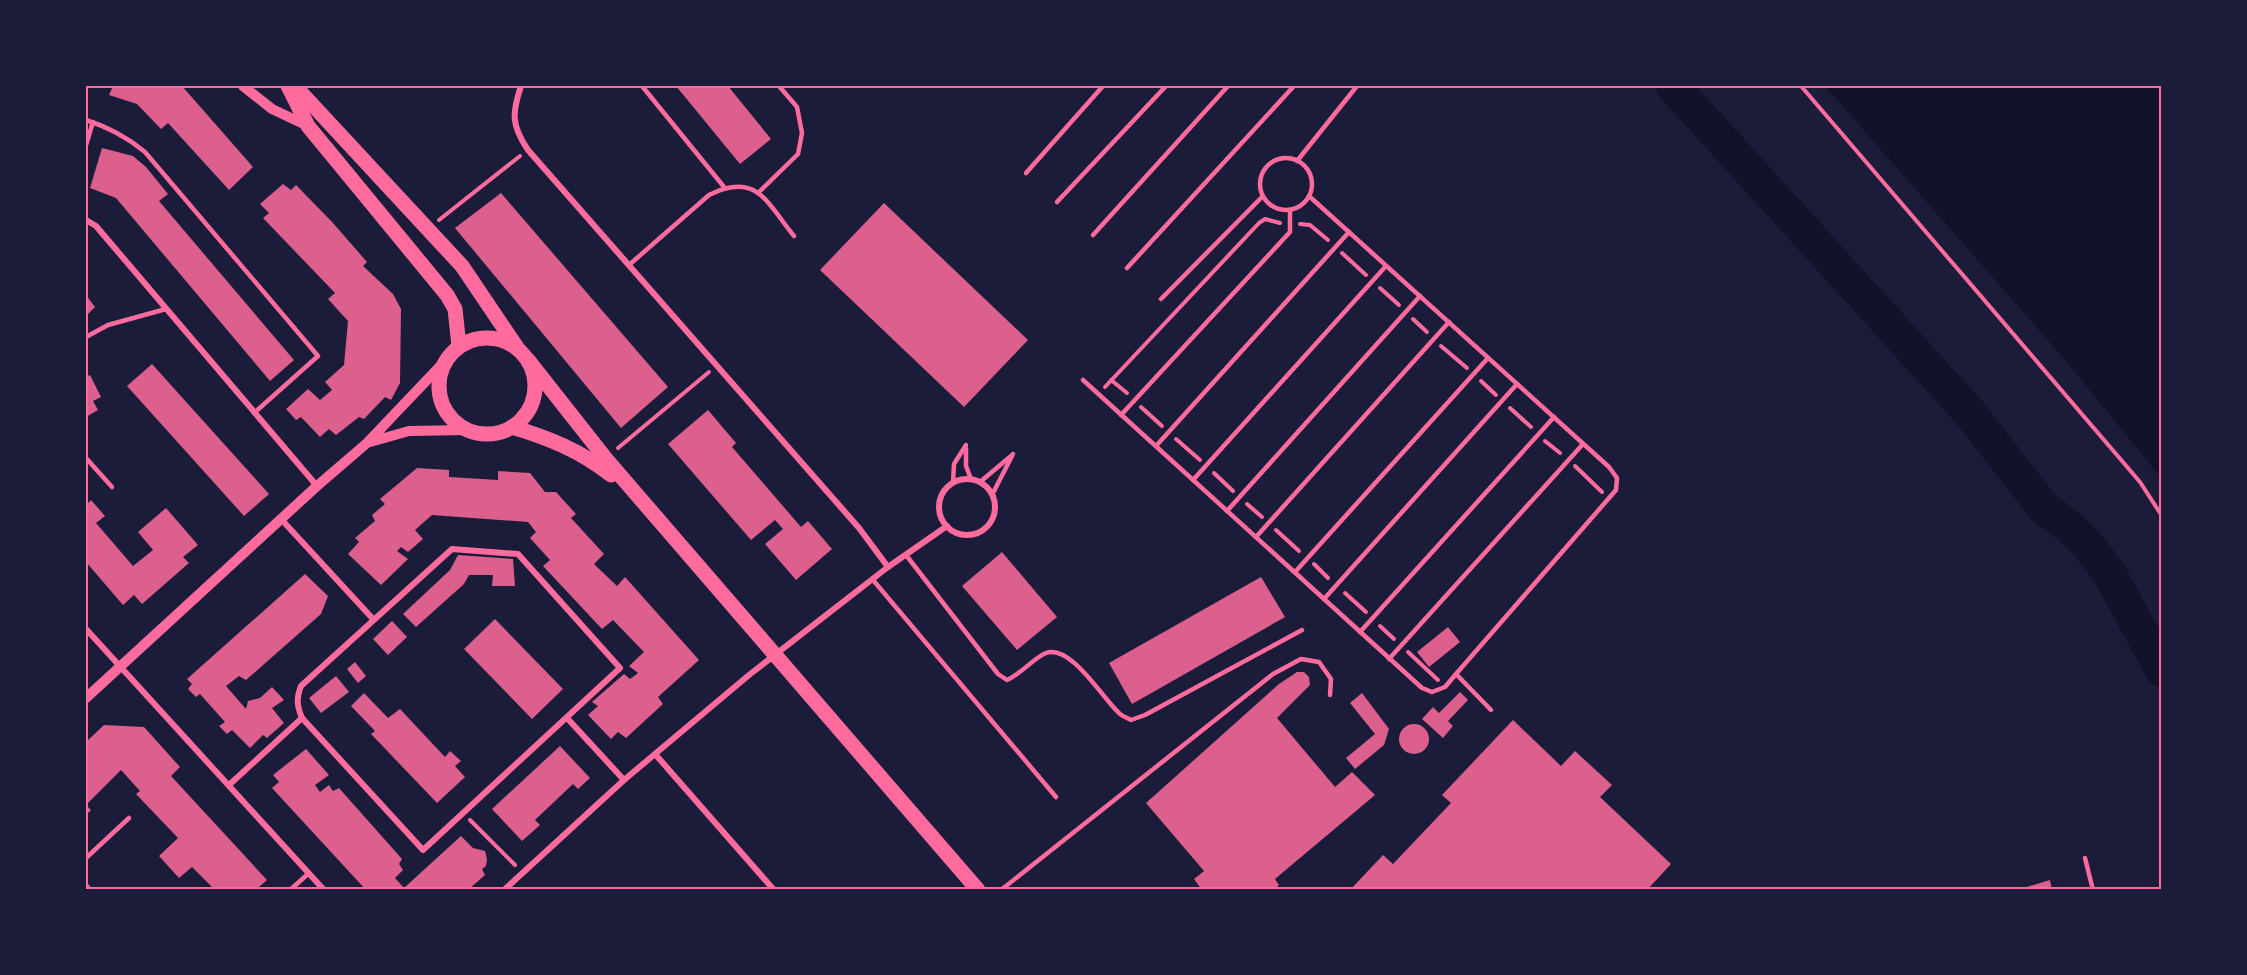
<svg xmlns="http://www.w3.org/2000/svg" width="2247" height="975" font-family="'Exo 2',sans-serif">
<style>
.water{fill:#12122b}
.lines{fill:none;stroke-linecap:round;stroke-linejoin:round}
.river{stroke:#12122b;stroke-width:34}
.building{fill:#dd5f8e}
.path{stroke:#ff6b9d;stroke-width:4}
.service{stroke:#ff6b9d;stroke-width:4.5}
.minor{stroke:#ff6b9d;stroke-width:6}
.tertiary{stroke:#ff6b9d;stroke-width:10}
.primary{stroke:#ff6b9d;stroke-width:15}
.neatline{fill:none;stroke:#ff6b9d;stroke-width:2}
</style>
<rect width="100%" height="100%" fill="#1b1b3a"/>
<polygon class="water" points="1825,86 2161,86 2161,478 2067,362"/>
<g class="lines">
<polyline class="river" points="1673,86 1969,412 2044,508 2067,525 2086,543 2108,571 2162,670"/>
</g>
<g class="building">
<polygon points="113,86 182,86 253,167 229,190 168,123 161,129 137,104 109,95"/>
<polygon points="676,86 728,86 771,139 740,164"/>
<polygon points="102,148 133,156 146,167 168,194 159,201 294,360 270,381 116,198 90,188"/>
<polygon points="283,184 291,190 296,185 333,223 367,262 363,266 393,294 401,309 400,383 391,400 385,397 364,419 359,417 336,435 329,429 320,437 301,417 296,420 286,409 308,389 320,400 332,390 325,382 344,365 348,321 328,299 335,293 263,218 269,213 260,204"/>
<polygon points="501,193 668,387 621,428 455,228"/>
<polygon points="884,203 1028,340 964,407 820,270"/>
<polygon points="86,295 95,307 86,316"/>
<polygon points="152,364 269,494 244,516 127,386"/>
<polygon points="90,375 101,397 93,401 98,410 86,417 86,377"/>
<polygon points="708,410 736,443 732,447 801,527 808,521 832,549 796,580 765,544 783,529 775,520 751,540 668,444"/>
<polygon points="417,468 449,470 449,477 498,480 498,471 530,473 545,492 556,492 576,514 571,518 604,554 594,564 617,586 625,577 699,660 658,697 663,704 626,738 618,732 611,739 588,715 598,706 592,702 624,674 630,679 638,673 629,666 644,652 613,620 602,629 543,566 550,560 530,538 536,532 528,522 432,515 415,530 423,539 408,552 401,547 397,551 408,559 381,585 348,554 359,542 355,538 375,521 372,515 385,504 380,499"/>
<polygon points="91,500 105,516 96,523 133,566 153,550 138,532 166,508 198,545 183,557 189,563 142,604 134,595 123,605 86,562 86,505"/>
<polygon points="1002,552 1057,617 1017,650 962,586"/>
<polygon points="458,555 513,559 515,586 492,586 493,575 469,575 464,584 416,627 403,614 450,570"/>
<polygon points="305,574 328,596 321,614 246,680 239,676 226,686 246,709 248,701 260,698 272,687 284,700 272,708 284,723 267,738 263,735 250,748 232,730 227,734 219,726 225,722 200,694 196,697 188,689 192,684 187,679"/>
<polygon points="1261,577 1285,617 1132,704 1109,663"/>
<polygon points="495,619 563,689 532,719 464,649"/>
<polygon points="392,621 407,637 388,655 373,639"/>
<polygon points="1448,627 1460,642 1429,667 1417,652"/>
<polygon points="355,662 366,676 358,683 347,669"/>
<polygon points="1297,672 1304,672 1309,677 1310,685 1277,718 1335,787 1352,772 1375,795 1275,879 1279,885 1274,890 1202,890 1194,879 1204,871 1146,803 1279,684"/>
<polygon points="336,676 349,692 321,713 309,698"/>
<polygon points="1460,692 1468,700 1448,721 1453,726 1443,738 1422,719 1433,707 1439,713"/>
<polygon points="364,693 388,718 400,709 445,757 450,751 461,761 455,766 465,777 437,803 371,734 375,731 351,706"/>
<polygon points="1362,693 1389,729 1384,745 1355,769 1346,758 1375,734 1350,703"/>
<polygon points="1513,720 1561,766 1575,751 1612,785 1600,797 1671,864 1647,890 1350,890 1383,855 1393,864 1451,803 1442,795"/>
<circle cx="1414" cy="739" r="15"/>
<polygon points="104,725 144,727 180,767 171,776 267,880 259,887 262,890 212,890 213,888 192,867 179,878 159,856 178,838 136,794 140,791 121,770 86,805 91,810 86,815 86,742"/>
<polygon points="560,746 590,778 578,789 573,784 535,820 540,825 522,841 492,809"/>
<polygon points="306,749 329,775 315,785 320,792 329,785 333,791 339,788 402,859 399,864 403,870 395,878 404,888 461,836 473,848 485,851 487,859 486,866 482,869 485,875 468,890 366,890 272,788 279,782 273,775"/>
<polygon points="2050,880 2052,890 2020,890 2020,889"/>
</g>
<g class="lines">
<g class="path">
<polyline points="1801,86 2140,482 2162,516"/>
<polyline points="439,220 520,156"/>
<polyline points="1300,224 1310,225 1328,240"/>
<polyline points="1342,253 1366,275"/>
<polyline points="1380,288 1399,305"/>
<polyline points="1413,319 1427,332"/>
<polyline points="1441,346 1467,368"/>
<polyline points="1111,380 1127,393"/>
<polyline points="1481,381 1496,395"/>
<polyline points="1105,387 1259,223 1265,219 1280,223"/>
<polyline points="1141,407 1162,426"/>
<polyline points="1510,408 1531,427"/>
<polyline points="1176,439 1200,460"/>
<polyline points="1545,441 1560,453"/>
<polyline points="618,448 709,372"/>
<polyline points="1575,466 1602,492"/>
<polyline points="1214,473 1233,491"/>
<polyline points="1247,504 1262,517"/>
<polyline points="1276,530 1299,551"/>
<polyline points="1314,564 1328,578"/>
<polyline points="1345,593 1366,612"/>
<polyline points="1380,626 1394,639"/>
<polyline points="1408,652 1438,680"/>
<polyline points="470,820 515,865"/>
</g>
<g class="service">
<polyline points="642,86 724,187"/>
<path d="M 86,120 C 108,127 127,137 145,152 L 318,356 L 254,413"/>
<polyline points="86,145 93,122"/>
<circle cx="1286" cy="184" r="26"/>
<polyline points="1297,161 1357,86"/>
<polyline points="1026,173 1103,86"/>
<polyline points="759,192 798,154 802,133 797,107 779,86"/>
<polyline points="1309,196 1609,467 1617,478 1616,490 1456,674"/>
<polyline points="1057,202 1166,86"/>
<polyline points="1093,235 1228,86"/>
<path d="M 629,265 L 709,195 C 757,171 767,203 794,236"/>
<polyline points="1127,268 1294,86"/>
<polyline points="1161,299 1262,197"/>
<polyline points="86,337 108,325 166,309"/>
<polyline points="1083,380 1422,688 1432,692 1445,687 1456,674 1491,710"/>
<polyline points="1121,415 1290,232 1290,210"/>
<polyline points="1156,446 1349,232"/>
<polyline points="966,448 966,466 971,479"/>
<polyline points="86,458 112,487"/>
<polyline points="1193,480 1386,266"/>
<polyline points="980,482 1011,456"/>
<polyline points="953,483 954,464 966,445"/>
<polyline points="992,495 1013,454"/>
<polyline points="1227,511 1420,296"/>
<polyline points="1256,537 1449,322"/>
<path d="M 906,555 L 998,674 L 1007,680 C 1021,674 1035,657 1046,653 C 1071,644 1103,699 1119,713 C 1122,716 1127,718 1131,720 L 1145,715 L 1302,630"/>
<polyline points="1295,572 1488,358"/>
<polyline points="873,580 1056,797"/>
<polyline points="1324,599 1517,384"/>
<polyline points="1360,632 1554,417"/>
<polyline points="1389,659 1583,444"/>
<polyline points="86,858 129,818"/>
<polyline points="2085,858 2093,890"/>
<polyline points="86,885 90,890"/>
<polyline points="290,890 309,873"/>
<polyline points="1001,890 1273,674 1301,659 1319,662 1331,679 1330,695"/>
</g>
<g class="minor">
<polyline points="86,220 96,226 317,486"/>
<circle cx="967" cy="507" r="28"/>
<polyline points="281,519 373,619"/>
<path d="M 452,549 L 518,554 L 620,668 L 423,850 L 302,718 C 297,706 296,699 301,686 Z"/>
<polyline points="888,567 947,526"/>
<polyline points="86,629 324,890"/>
<polyline points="567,718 624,780"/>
<polyline points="655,754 774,890"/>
<polyline points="229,785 302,718"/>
<path d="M 504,890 L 624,780 L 749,675 L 888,567 L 859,528 L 528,150 C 511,125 512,113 521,86"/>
</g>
<g class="tertiary">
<polyline points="243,86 272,109 308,126"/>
<polyline points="370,442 409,431 467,430"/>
<polyline points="86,698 317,486 367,443 446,360"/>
</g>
<g class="primary">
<polyline points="288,86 308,126 447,295 455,309 459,346"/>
<polyline points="295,86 462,266 518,349"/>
<circle cx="487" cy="386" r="48"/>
<polyline points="528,360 606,459 978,890"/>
<path d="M 512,427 C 549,438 581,451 611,475"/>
</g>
</g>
<rect width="2247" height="975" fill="none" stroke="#1b1b3a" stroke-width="174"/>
<rect x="87" y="87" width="2073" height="801" class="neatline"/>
</svg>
